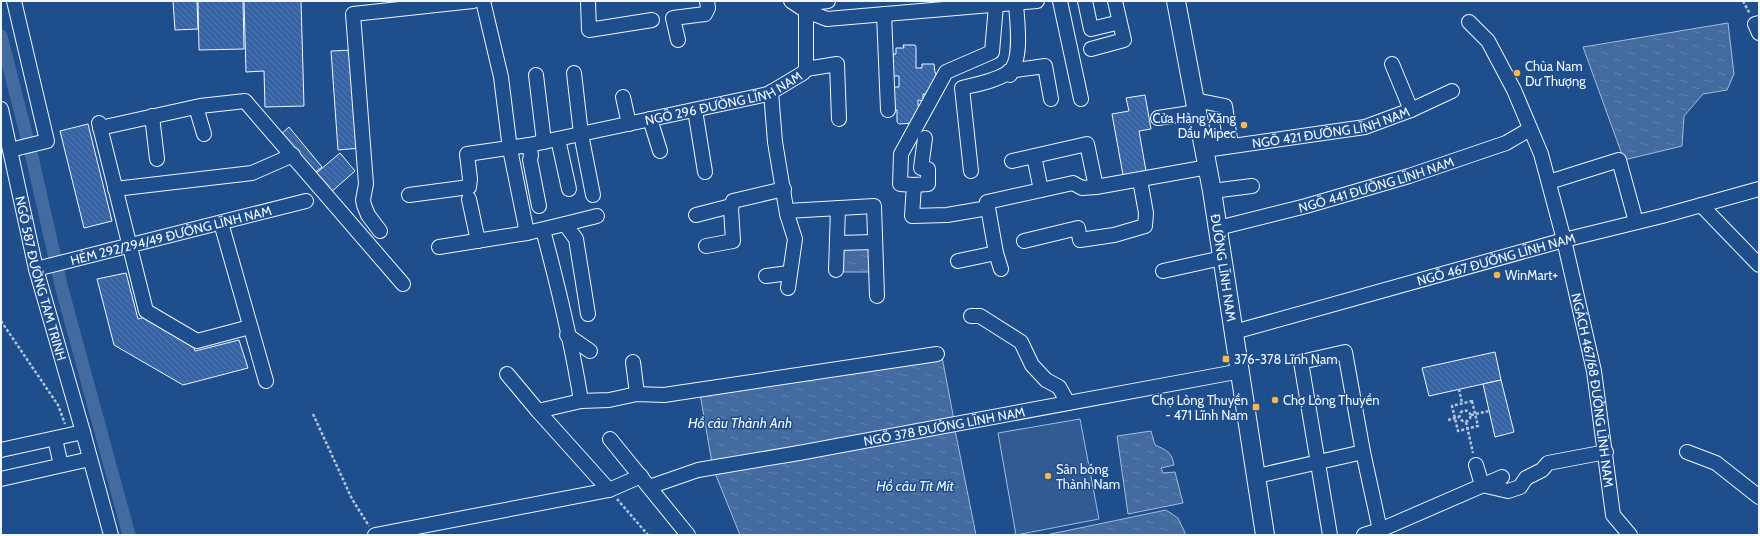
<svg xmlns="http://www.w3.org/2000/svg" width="1760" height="536" font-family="Cabin,sans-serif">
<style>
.built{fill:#305b95;stroke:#a8bbd7}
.water{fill:url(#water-ripples);stroke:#a8bbd7}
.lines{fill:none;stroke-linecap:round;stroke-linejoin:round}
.canal{stroke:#446ba0;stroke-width:13}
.building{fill:url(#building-back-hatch);stroke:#f2f6ff}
.minor-casing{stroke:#f2f6ff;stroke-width:16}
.major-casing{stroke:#f2f6ff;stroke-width:20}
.path{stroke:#b3c4dc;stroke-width:2.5;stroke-dasharray:3 2;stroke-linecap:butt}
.minor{stroke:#1f4e8c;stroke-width:14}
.major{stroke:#1f4e8c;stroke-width:18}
.poi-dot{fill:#ffb74d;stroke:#1f4e8c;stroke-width:1.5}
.labels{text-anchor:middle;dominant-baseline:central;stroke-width:3;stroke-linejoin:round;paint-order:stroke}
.poi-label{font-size:13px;fill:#f2f6ff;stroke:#1f4e8c;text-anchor:start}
.street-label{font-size:13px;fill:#f2f6ff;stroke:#1f4e8c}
.water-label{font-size:14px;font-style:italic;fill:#f2f6ff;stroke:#1f4e8c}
</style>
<defs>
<pattern id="water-ripples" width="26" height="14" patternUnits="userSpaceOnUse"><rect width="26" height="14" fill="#446ba0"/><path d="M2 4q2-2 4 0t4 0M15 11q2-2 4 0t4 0" fill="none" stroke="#5f81ae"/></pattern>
<pattern id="building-back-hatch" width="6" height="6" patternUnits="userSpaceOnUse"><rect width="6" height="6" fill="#3563a3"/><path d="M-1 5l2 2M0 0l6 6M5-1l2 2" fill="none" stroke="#537ab1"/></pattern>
</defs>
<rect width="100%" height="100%" fill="#1f4e8c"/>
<polygon class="built" points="1080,419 1099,519 1016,535 998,433"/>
<g class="water">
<polygon points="1728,23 1734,74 1727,90 1703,94 1684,116 1682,146 1624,160 1583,47"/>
<polygon points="869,243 871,272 837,272 838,245"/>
<polygon points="942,357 954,420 712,463 700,394"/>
<polygon points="955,430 976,535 740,535 715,473"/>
<path d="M 1151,431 L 1155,445 C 1166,450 1172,452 1174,465 L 1161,468 L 1163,473 L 1175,472 L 1183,503 L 1128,514 L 1117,436 Z"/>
<polygon points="1166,510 1178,518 1186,535 1046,535"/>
</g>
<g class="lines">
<polyline class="canal" points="1,36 32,157 62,289 129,535"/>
</g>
<g class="building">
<polygon points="173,1 197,1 198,29 175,30"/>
<polygon points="198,1 243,1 244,49 199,50"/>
<polygon points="244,1 301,1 304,106 265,107 264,71 246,72"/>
<polygon points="903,45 915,45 916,47 916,68 922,68 922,64 934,64 935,73 936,73 936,82 931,94 923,94 923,101 918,100 918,106 920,106 915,123 899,124 897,122 897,110 895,110 894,87 899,87 899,76 893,76 893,54 896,54 896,48 904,48"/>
<polygon points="354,50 361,148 338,150 331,51"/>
<polygon points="1145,95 1151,129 1139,131 1146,171 1123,175 1112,114 1129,111 1126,98"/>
<polygon points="88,124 112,221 84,228 60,131"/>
<polygon points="289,127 322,167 313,174 280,135"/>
<polygon points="340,153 355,171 330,193 314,175"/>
<polygon points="126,273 138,319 149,316 192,340 195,351 239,340 248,368 183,385 114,345 97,279"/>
<polygon points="1495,352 1501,380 1429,396 1422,368"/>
<polygon points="1501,380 1514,432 1495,437 1483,384"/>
</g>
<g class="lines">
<defs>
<g id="minor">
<polyline points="483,1 501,77 510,149 527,233"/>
<polyline points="588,1 589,30 652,20"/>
<polyline points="791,1 806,11 827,19 1037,1"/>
<polyline points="811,1 811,3 828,1"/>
<polyline points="1060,1 1081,99"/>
<polyline points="1085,1 1091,29 1112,24"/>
<polyline points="884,14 888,110"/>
<path id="s1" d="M 1469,22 L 1488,41 L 1514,90 L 1541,154 L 1564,240 L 1594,371 L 1613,515 L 1630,535"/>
<polyline points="1759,23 1755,24 1759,33"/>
<polyline points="678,40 673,18 705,14 708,8 707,1"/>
<polyline points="1091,49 1124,40 1115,1"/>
<polyline points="1392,64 1411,110"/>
<polyline points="806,69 837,64 839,119"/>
<polyline points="574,73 581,134 593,195"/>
<polyline points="536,75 544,142"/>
<polyline points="1010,75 1009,71 1045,66 1051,99"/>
<polyline points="771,92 775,142 787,214 795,239 788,288"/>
<polyline points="623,97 629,124"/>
<polyline points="1195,100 1225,106 1230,139 1215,142"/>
<polyline points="196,107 204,134"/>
<path id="s2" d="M 1,109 L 36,269 L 83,432 L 111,535"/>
<polyline points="695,110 705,172"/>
<polyline points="152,116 157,159"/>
<polyline points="1158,118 1197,112"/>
<polyline points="650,119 660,151"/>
<polyline points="99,123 146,311 197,341 250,327"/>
<polyline points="100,128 200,106 245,101 403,284"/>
<polyline points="558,139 569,189"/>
<polyline points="529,145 531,155 530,160 539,206"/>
<polyline points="10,150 47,141 14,1"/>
<path id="s3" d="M 1205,150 L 1365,127 L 1411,110 L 1452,91"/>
<polyline points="1034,156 1041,190"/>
<polyline points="1012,161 1087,144 1096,187"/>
<path d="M 971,171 L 962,88 C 977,84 996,81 1009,72 C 1023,61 1017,21 1016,4"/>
<polyline points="1549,182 1619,160 1636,222"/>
<polyline points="914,185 928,184 928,169 921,168 925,138"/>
<polyline points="115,189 252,173 293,155"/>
<polyline points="1212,191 1252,186"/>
<path id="s4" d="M 409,195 L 469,187 L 470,179 L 467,154 L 529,145 L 768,94 L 803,73 L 806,69 L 806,11"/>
<polyline points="469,199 478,241"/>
<polyline points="1701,205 1759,265"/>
<polyline points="988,208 947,215 912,216 914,185 900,184 901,154 946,72 992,52 996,5"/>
<polyline points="787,211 874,206 877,296"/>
<polyline points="696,215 731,206"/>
<polyline points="221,223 266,381"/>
<polyline points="565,224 597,216"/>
<path id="s5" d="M 1218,228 L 1306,206 L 1409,176 L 1506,143 L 1530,129"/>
<path d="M 543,230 C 558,286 572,344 581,401 L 609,400 L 637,394 L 664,395 L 937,354"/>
<polyline points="380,231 368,215 364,205 363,200 366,184 353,14 473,1"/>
<polyline points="1024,241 1078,228 1080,240 1114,235 1145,226 1146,213 1140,180"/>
<polyline points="837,243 875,242"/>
<polyline points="706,246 733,241 731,209 733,201 784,189"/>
<polyline points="439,247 527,233 565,224 576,239 588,314"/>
<polyline points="958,261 996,253"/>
<path id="s6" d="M 36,269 L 306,201"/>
<polyline points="1001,269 996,253 987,202 1073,183 1082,188 1096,187 1208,167"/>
<polyline points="836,270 838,208"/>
<polyline points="1163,271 1222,258"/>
<polyline points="766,276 789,273"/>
<polyline points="971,316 980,316 1021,342 1032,365 1046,380 1059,387 1068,403"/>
<path id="s7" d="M 1234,332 L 1564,240 L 1662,216 L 1759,189"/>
<polyline points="567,335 590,351"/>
<polyline points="633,362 637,394"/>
<polyline points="507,374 538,411"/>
<polyline points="581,401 538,411 609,490"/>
<polyline points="55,439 61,465"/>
<polyline points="610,439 688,535"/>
<polyline points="1,450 83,432"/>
<polyline points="1687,452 1716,463 1759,497"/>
<polyline points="1476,465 1482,485 1508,491 1520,487 1526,478 1542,470 1548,463 1606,452"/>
<polyline points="1257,476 1363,452"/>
<polyline points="1,479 90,459"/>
<path id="s8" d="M 649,487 L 698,470 L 799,453 L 1241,371"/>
<polyline points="375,535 609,490 641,476"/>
<polyline points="1330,535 1301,362 1345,352 1363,452 1380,530"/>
<polyline points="1364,535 1380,530 1502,477"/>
</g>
<g id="major">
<path id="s9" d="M 1176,1 L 1212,191 L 1265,535"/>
</g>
</defs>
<use href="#minor" class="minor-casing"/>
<use href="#major" class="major-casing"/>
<g class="path">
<polyline points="1743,1 1750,14"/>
<polyline points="1,321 58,405 65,424"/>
<polyline points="1459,389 1462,403"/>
<polygon points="1472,401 1478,426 1458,431 1452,406"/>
<circle cx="1465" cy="416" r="5.5"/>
<polyline points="313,414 352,499 369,526"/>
<polyline points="1471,415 1489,411"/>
<polyline points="1448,420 1459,417"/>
<polyline points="1466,422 1473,453"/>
<polyline points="617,499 648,535"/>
</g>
<use href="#minor" class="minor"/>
<use href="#major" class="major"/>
</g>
<g class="poi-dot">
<circle cx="1517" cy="73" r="4"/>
<circle cx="1244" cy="125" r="4"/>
<circle cx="1497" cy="275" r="4"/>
<rect x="1222" y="355" width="8" height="8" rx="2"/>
<circle cx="1275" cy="400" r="4"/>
<rect x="1252" y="403" width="8" height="8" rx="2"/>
<circle cx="1048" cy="476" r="4"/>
</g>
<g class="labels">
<g class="poi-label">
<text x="1525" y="66">Chùa Nam<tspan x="1525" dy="15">Dư Thượng</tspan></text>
<text x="1236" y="118" text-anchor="end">Cửa Hàng Xăng<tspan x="1236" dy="15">Dầu Mipec</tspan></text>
<text x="1505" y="275">WinMart+</text>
<text x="1234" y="359">376-378 Lĩnh Nam</text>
<text x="1248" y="400" text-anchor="end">Chợ Lòng Thuyền<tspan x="1248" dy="15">- 471 Lĩnh Nam</tspan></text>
<text x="1283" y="400">Chợ Lòng Thuyền</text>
<text x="1056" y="469">Sân bóng<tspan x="1056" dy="15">Thành Nam</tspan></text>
</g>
<g class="street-label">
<text stroke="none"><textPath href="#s4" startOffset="357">NGÕ 296 ĐƯỜNG LĨNH NAM</textPath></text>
<text stroke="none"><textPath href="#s3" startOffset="128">NGÕ 421 ĐƯỜNG LĨNH NAM</textPath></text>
<text stroke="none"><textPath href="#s5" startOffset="164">NGÕ 441 ĐƯỜNG LĨNH NAM</textPath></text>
<text stroke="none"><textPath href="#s6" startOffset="139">HẺM 292/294/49 ĐƯỜNG LĨNH NAM</textPath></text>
<text stroke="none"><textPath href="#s7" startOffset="272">NGÕ 467 ĐƯỜNG LĨNH NAM</textPath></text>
<text stroke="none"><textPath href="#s9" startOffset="271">ĐƯỜNG LĨNH NAM</textPath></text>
<text stroke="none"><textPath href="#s2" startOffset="174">NGÕ 587 ĐƯỜNG TAM TRINH</textPath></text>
<text stroke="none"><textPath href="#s1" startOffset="394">NGÁCH 467/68 ĐƯỜNG LĨNH NAM</textPath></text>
<text stroke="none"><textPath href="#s8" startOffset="302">NGÕ 378 ĐƯỜNG LĨNH NAM</textPath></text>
</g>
<g class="water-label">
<text x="740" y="423">Hồ câu Thành Anh</text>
<text x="915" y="486">Hồ câu Tít Mít</text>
</g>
</g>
<rect width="1760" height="536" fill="none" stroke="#f2f6ff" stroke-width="4"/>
</svg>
